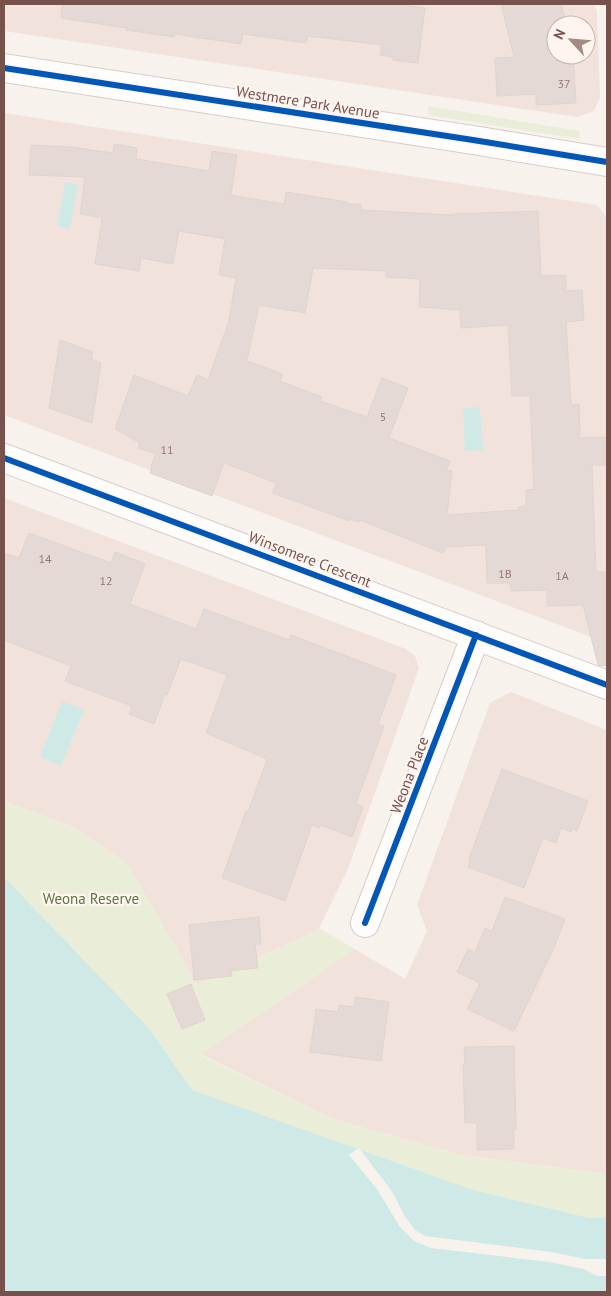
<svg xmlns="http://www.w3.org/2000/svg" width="611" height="1296" font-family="'PT Sans',sans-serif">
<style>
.residential{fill:#f1e3db;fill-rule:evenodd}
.green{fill:#eaeed8}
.water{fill:#cfeae6}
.pier{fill:#f8f2ed}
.building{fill:#e5d9d5;stroke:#e1d4cf;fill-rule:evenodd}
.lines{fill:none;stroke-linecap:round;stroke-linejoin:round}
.minor-casing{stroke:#d7cdca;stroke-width:30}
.minor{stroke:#fefdfc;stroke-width:28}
.cycleway-casing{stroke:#fff5f0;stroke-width:9}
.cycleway{stroke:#0057b8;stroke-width:6}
.labels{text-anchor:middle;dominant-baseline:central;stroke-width:4.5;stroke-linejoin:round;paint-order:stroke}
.number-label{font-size:12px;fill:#947670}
.street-label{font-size:15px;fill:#77524c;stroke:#fff5f0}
.park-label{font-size:15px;fill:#5e7741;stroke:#fff5f0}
</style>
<rect width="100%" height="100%" fill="#f8f2ed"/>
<g class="residential">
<path d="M 4,4 L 594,4 L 597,12 L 600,97 L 594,111 L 577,117 L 4,31 ZM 556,25 L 586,25 L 586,55 L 556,55 Z"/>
<polygon points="4,113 597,205 607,218 607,643 4,415"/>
<polygon points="4,498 406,649 415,656 419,668 348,869 319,928 299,939 197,985 128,865 76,828 4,801"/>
<polygon points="511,692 607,730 607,1174 461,1155 333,1119 200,1054 355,949 405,979 427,931 417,905 490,703"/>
</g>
<g class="green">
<polygon points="428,106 580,131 579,139 428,115"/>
<polygon points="4,801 76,828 128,865 197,985 299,939 319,928 355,949 200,1055 333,1119 461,1155 607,1174 607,1292 4,1292"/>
</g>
<g class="water">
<polygon points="65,182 78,184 70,229 57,226"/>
<polygon points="480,407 483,450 465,451 463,408"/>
<polygon points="62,701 84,710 61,766 40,757"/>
<polygon points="4,877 148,1027 192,1090 473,1190 589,1218 607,1217 607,1292 4,1292"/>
</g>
<polygon class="pier" points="359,1148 391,1190 406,1218 415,1230 425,1236 552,1252 585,1259 607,1259 607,1276 597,1276 584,1269 549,1262 431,1248 414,1241 400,1227 377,1189 349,1155"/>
<g class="building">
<polygon points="62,4 409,4 409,6 425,8 418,63 393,60 393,57 380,55 382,45 308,36 306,43 243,34 241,44 175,34 174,37 126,30 126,28 61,18"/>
<polygon points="501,4 561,4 566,21 571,20 571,25 556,25 556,55 573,55 576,103 536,105 536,94 497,96 495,58 514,57"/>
<path d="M 114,144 L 137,148 L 136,159 L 209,171 L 212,151 L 237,155 L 231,195 L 284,204 L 286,192 L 347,202 L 347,204 L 361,204 L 361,210 L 453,215 L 453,214 L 538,211 L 541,276 L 566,275 L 566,291 L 582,290 L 584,320 L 566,322 L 571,405 L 579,404 L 580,438 L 607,437 L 607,465 L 592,465 L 596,572 L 607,572 L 607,665 L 600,666 L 598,665 L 583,605 L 547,606 L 547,590 L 511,591 L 510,583 L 487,583 L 486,545 L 446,547 L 443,553 L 360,520 L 359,522 L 349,519 L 349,521 L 273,493 L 276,483 L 224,463 L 212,496 L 150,473 L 152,467 L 151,466 L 156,454 L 138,448 L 140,443 L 115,429 L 134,375 L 188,396 L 197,375 L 208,380 L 229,321 L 236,278 L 219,275 L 225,239 L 179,231 L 173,264 L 141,258 L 139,271 L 95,264 L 102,218 L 80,214 L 85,177 L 29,175 L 31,145 L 71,147 L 113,153 ZM 313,268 L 386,271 L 386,277 L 420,279 L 419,307 L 460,310 L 461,328 L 508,325 L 512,396 L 530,396 L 534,489 L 526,490 L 526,506 L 518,507 L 518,510 L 447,515 L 452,471 L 447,470 L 450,461 L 389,438 L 408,388 L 382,378 L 367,417 L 320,401 L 322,397 L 280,381 L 283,374 L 247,361 L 259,305 L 305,313 Z"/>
<polygon points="60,340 93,352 91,359 101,363 92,423 49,408"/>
<polygon points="29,533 111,563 115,552 145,564 130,604 196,629 204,609 289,640 291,635 396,675 378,724 384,726 356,804 363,807 352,837 321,825 319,828 312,825 285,901 222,878 246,811 248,812 267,759 206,733 227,675 181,659 167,695 165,694 154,724 129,714 132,706 65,681 71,666 4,640 4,553 19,558"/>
<polygon points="502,769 588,801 577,831 572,829 571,832 561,828 556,843 543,838 524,888 468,867 471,859 469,859"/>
<polygon points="505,897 565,919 553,950 515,1029 514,1028 514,1031 467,1009 480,983 457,972 468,949 475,953 485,928 492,931"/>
<polygon points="259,917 261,944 255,944 258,968 231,971 232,976 194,980 189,925"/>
<polygon points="191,984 205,1020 182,1029 167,994"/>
<polygon points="355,997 389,1002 381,1061 310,1052 316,1009 338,1012 339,1005 354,1007"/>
<polygon points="514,1046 516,1129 514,1129 514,1149 477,1150 477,1123 465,1123 463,1064 465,1064 464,1047"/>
</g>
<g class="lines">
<defs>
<g id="minor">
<polyline points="4,68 473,140 607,162"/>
<polyline points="4,458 607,685"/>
<polyline points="365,923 476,635"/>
</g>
</defs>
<use href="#minor" class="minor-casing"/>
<use href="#minor" class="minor"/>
<defs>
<g id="cycleway">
<polyline points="4,68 473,140 607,162"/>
<polyline points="4,458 607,685"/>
<polyline points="365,923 476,635"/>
</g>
</defs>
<use href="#cycleway" class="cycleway-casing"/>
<use href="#cycleway" class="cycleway"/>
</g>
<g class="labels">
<g class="number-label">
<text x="564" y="83">37</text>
<text x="383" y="416">5</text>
<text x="167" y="449">11</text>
<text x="45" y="558">14</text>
<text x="505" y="573">1B</text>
<text x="562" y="575">1A</text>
<text x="106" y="580">12</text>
</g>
<g class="street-label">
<text transform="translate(308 102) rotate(9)">Westmere Park Avenue</text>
<text transform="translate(310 559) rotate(21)">Winsomere Crescent</text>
<text transform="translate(409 775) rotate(-69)">Weona Place</text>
</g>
<g class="park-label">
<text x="91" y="898">Weona Reserve</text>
</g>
</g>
<rect width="611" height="1296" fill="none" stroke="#77524c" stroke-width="10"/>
<g transform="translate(571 40) rotate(296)"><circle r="24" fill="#fff5f0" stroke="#c9b4ae"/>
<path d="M0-4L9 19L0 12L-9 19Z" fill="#a48a84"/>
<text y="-8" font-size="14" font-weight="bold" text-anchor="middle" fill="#77524c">N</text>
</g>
</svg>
